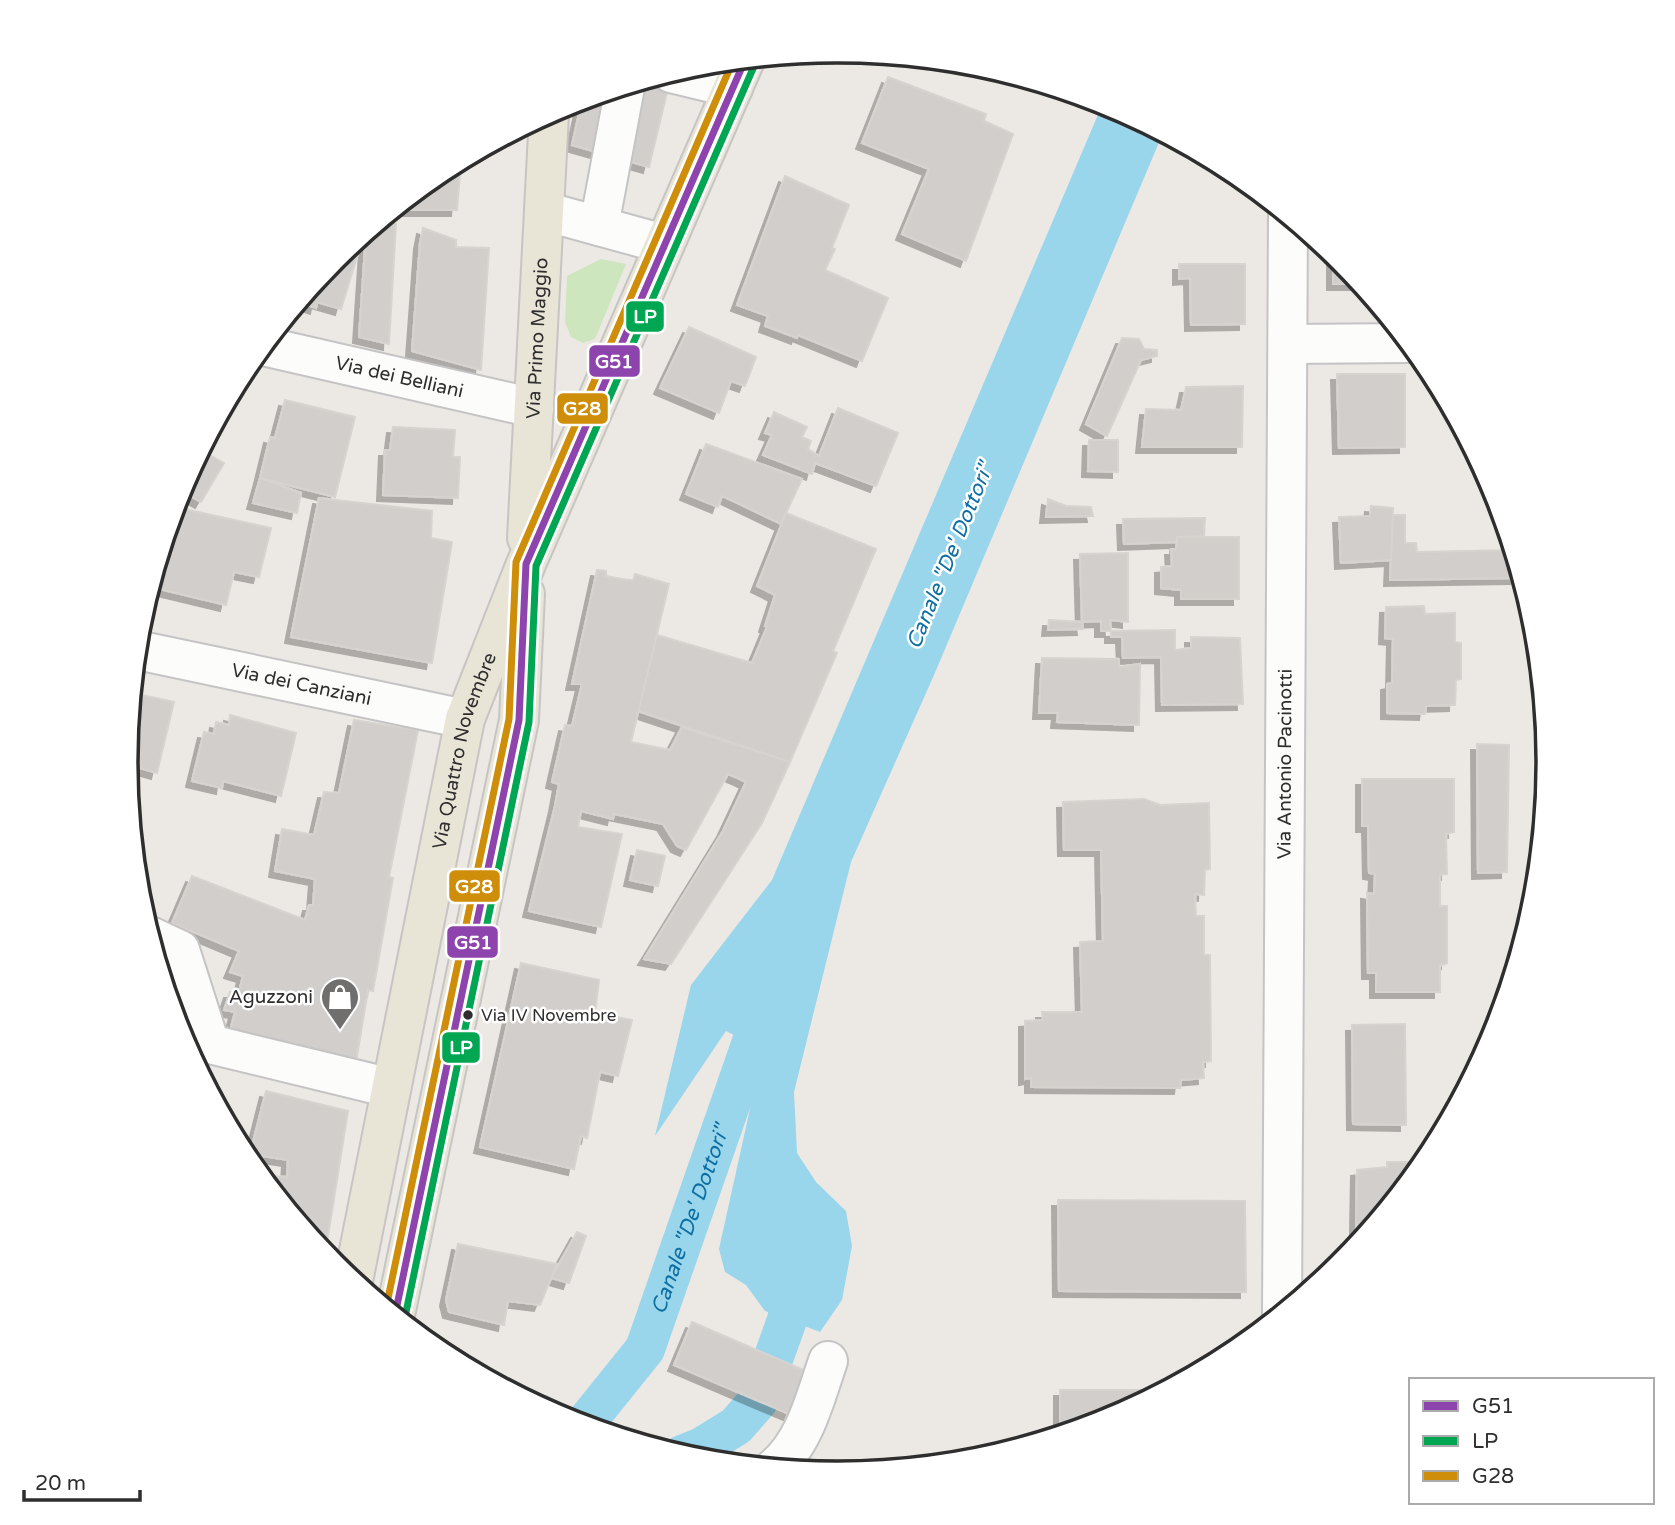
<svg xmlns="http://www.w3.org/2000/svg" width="1675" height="1525" font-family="'Varela Round',sans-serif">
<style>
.green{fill:#cee6be}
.water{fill:#99d6ec}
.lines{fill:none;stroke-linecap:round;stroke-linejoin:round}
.canal{stroke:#99d6ec;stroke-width:40}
.building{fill:#d1cecb;stroke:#d7d4d0;stroke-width:2;filter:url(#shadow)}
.minor-casing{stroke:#c5c4c5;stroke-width:42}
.major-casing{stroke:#c6c5c4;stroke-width:42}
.minor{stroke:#fcfcfb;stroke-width:38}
.major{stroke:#e8e4d6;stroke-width:38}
.bus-1-casing{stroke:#fff;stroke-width:12}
.bus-2-casing{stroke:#fff;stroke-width:12}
.bus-3-casing{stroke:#fff;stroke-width:12}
.bus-1{stroke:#8e44ad;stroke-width:7}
.bus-2{stroke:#00a651;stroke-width:7}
.bus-3{stroke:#cf8e09;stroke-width:7}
.bus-dot{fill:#2e2e2e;stroke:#fff;stroke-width:2.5}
.labels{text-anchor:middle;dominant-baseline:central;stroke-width:5;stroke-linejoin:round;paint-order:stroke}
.bus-label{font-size:17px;fill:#2e2e2e;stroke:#fff;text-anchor:start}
.street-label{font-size:19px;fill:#2e2e2e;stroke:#fff}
.poi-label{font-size:19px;fill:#2e2e2e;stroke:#fff;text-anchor:end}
.water-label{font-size:21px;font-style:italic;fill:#0d6fa3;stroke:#fff}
.rim{fill:none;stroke:#2e2e2e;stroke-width:3.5}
.line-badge{stroke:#fff;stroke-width:2.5}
.badge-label{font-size:19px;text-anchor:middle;font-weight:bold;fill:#fff}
</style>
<defs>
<filter id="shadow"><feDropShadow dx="-6" dy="6" stdDeviation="0" flood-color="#0004"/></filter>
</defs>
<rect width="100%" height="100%" fill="#ece8e4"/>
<polygon class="green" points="601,259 626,264 595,339 583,343 571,337 565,322 567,276"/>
<polygon class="water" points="1103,103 1163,133 934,675 851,862 794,1092 797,1153 816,1182 846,1211 852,1246 842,1300 820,1332 765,1311 746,1285 725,1272 719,1249 763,1050 726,1031 655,1136 691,985 772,880"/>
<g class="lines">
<g class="canal">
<path id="s1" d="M 583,1426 L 645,1349 L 769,993"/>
<polyline points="682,1455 702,1447 736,1426 758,1401 787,1320 798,1268"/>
</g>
</g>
<g class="building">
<polygon points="672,72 649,167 572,145 582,100"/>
<polygon points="888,77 986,114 984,121 1013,134 966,261 902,234 929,169 862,143"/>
<polygon points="461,161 457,210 397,210 442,170"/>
<polygon points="785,176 849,205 832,248 835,249 825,270 888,298 862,361 798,335 797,338 765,326 768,316 737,305"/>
<polygon points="382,220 396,224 389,344 359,337 366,233"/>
<polygon points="423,228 456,240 456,247 489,248 481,370 412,351 420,243"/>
<polygon points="351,245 360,247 341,309 317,302 316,308 299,302 335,259"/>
<polygon points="1333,253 1341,260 1361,284 1333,284"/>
<polygon points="1179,264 1245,264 1245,324 1191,325 1190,278 1179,279"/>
<polygon points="689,327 756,357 745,386 731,381 719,413 660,388"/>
<polygon points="1122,338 1139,339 1144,349 1157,350 1157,356 1141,360 1107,436 1086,424"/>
<polygon points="1337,374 1405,374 1405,447 1339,448"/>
<polygon points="1243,386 1242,447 1142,447 1146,409 1181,410 1186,387"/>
<polygon points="285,400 355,417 335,497 260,478 270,437 275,438"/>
<polygon points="838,408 898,433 876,486 815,463 812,474 763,455 772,435 765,433 774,412 807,427 802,437 811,441 808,449 819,456"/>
<polygon points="393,427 455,430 453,457 460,457 458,498 383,495 385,450 390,450"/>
<polygon points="1089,440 1118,440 1118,472 1088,471"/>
<polygon points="706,444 802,479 781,524 727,498 722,496 718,507 686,494"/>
<polygon points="201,450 224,463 201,502 180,490"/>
<polygon points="260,478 301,493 297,513 253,503"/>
<polygon points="319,498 432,511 431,538 452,542 432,663 291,637"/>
<polygon points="1048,499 1066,506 1091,507 1093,516 1046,517"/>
<polygon points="176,503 189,510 271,528 259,577 234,572 226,605 151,587"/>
<polygon points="1371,506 1393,508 1392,560 1341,563 1339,517 1370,516"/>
<polygon points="786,513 876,549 833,651 837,653 790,762 638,711 657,635 752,663 767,627 765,626 775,595 757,586"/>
<polygon points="1393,515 1405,515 1405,543 1416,543 1417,552 1513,550 1516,578 1390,580"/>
<polygon points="1205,518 1204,536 1177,537 1177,542 1124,544 1123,519"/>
<polygon points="1177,537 1239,537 1239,599 1181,599 1181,590 1161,588 1161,567 1172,566 1171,549 1176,549"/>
<polygon points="1128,553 1128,622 1110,620 1111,631 1101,631 1101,621 1082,622 1080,554"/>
<polygon points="597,570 606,571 606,576 633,581 635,574 669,584 631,742 670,750 682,727 790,762 762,823 671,964 644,959 723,831 746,782 740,779 728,774 686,850 677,846 663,824 614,814 613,819 581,811 578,827 622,834 601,927 529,911 555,806 559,784 552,782 565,725 572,726 582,684 572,684"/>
<polygon points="1424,606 1425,614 1455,613 1455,642 1461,643 1461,679 1456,680 1455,705 1426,706 1425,714 1387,713 1387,684 1392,683 1393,639 1385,638 1386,607"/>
<polygon points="1049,620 1082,622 1083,629 1048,630"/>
<polygon points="1175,630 1175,650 1191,648 1191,637 1240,638 1243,704 1162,705 1161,657 1123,658 1122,637 1111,637 1111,631"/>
<polygon points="1042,658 1119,659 1119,667 1140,664 1139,725 1057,722 1058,713 1039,713"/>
<polygon points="133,693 174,702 157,773 126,764"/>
<polygon points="230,715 296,733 281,796 223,781 222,788 192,781 204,732 214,734 216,722 229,725"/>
<polygon points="354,720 418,730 389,877 393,878 373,991 368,990 356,1062 229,1035 235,1012 224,1010 230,992 239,992 243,976 230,972 239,951 172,923 192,876 305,920 309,905 313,905 315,879 275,871 282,829 314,835 324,792 339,793"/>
<polygon points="1477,744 1509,745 1507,872 1478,873"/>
<polygon points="1362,779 1454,779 1454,832 1446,834 1447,874 1440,875 1440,906 1447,906 1447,963 1440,966 1440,992 1376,992 1376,973 1368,973 1367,893 1374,894 1375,874 1369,873 1368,826 1362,826"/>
<polygon points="1144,799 1160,805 1209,803 1210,869 1205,870 1204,895 1195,894 1196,916 1204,916 1204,955 1210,955 1211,1061 1203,1062 1204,1078 1181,1080 1180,1088 1031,1087 1031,1078 1025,1079 1025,1021 1043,1020 1042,1012 1082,1012 1080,942 1103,941 1101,850 1064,850 1063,802"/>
<polygon points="637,850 665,856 658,886 630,880"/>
<polygon points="521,963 599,980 595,1013 632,1020 618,1076 600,1072 587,1138 581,1136 574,1169 480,1147"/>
<polygon points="1405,1024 1406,1125 1353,1124 1352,1025"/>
<polygon points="266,1091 348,1111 325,1255 269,1186 270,1176 287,1177 288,1160 250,1154"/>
<polygon points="1387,1162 1413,1162 1412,1179 1372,1228 1356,1228 1357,1170 1387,1167"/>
<polygon points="1058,1200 1245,1201 1246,1292 1059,1291"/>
<polygon points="577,1232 586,1236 569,1283 551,1278"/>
<polygon points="458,1244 557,1264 540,1305 508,1301 504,1325 449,1312 446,1300"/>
<polygon points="692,1322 808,1372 789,1414 674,1365"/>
<polygon points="1060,1390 1167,1390 1110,1420 1060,1435"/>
</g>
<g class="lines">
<defs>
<g id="minor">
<polyline points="671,73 733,88"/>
<polyline points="544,211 664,244"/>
<polyline points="599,226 625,87"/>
<polyline points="1288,344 1409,343"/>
<path id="s2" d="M 263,346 L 534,408"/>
<path id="s3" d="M 137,650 L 465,719"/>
<polyline points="150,936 180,950 210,1044 391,1088"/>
<path id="s4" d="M 1282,1314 L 1288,216"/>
<path d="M 774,1468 C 805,1443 815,1398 828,1361"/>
</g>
<g id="major">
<path id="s5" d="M 527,538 L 549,114"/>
<path id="s6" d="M 353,1281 L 465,719 L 526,564 L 745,60"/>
<polyline points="395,1315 519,720 525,594"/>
</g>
</defs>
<use href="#minor" class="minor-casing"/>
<use href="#major" class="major-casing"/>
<use href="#minor" class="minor"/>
<use href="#major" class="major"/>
<defs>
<polyline id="bus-1" points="395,1315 519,720 526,564 745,60"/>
<polyline id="bus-2" points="405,1317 529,722 536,566 755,64"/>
<polyline id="bus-3" points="386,1308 509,719 516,562 733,61"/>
</defs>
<use href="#bus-1" class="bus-1-casing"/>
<use href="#bus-2" class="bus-2-casing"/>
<use href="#bus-3" class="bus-3-casing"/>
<use href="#bus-1" class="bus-1"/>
<use href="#bus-2" class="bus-2"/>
<use href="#bus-3" class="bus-3"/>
</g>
<defs>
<symbol id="shop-pin" viewBox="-11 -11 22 30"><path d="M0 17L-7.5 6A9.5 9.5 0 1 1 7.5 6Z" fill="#706f6e" stroke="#fff"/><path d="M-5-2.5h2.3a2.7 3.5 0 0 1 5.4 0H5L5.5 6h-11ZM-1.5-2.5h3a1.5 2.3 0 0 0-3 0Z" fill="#fff"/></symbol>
</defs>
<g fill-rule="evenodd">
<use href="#shop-pin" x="318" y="975" width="44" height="60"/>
</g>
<circle class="bus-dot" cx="468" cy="1015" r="6"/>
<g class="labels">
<g class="bus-label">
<text x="481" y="1015">Via IV Novembre</text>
</g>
<g class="street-label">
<text stroke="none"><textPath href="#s5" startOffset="200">Via Primo Maggio</textPath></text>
<text stroke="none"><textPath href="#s2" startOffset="140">Via dei Belliani</textPath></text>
<text stroke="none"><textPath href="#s3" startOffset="168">Via dei Canziani</textPath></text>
<text stroke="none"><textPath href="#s6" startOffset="542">Via Quattro Novembre</textPath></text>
<text stroke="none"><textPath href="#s4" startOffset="550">Via Antonio Pacinotti</textPath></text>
</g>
<g class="poi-label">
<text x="313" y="997">Aguzzoni</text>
</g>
<g class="water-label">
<text transform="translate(950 556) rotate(-68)">Canale "De' Dottori"</text>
<text stroke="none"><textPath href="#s1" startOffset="236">Canale "De' Dottori"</textPath></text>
</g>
</g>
<path d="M0 0H1675V1525H0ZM138 762a699 699 0 1 1 1398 0a699 699 0 1 1-1398 0Z" fill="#fff" fill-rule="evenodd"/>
<path class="rim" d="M138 762a699 699 0 1 1 1398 0a699 699 0 1 1-1398 0Z"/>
<g class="line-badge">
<rect x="625" y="300" width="40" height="33" rx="7" fill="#00a651"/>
<rect x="588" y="344" width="53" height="34" rx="7" fill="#8e44ad"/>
<rect x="556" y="392" width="53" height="33" rx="7" fill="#cf8e09"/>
<rect x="448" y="869" width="53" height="34" rx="7" fill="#cf8e09"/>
<rect x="446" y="925" width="53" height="34" rx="7" fill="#8e44ad"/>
<rect x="441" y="1031" width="40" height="33" rx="7" fill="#00a651"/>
</g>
<g class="badge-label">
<text x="645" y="323">LP</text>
<text x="614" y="368">G51</text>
<text x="582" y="415">G28</text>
<text x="474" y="893">G28</text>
<text x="473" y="949">G51</text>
<text x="461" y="1054">LP</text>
</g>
<rect x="1409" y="1378" width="245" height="126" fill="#ffffff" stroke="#ababab" stroke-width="2"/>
<rect x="1423" y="1401" width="35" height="10" fill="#8e44ad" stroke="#ababab" stroke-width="2"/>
<text x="1472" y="1413" font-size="21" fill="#2e2e2e">G51</text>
<rect x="1423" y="1436" width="35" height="10" fill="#00a651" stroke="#ababab" stroke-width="2"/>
<text x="1472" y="1448" font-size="21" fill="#2e2e2e">LP</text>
<rect x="1423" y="1471" width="35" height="10" fill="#cf8e09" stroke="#ababab" stroke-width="2"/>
<text x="1472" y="1483" font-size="21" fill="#2e2e2e">G28</text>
<path d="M24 1490v10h116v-10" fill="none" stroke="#2e2e2e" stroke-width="3.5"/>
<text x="35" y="1490" font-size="21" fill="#2e2e2e" stroke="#ffffff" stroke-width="5" paint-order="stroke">20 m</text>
</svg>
